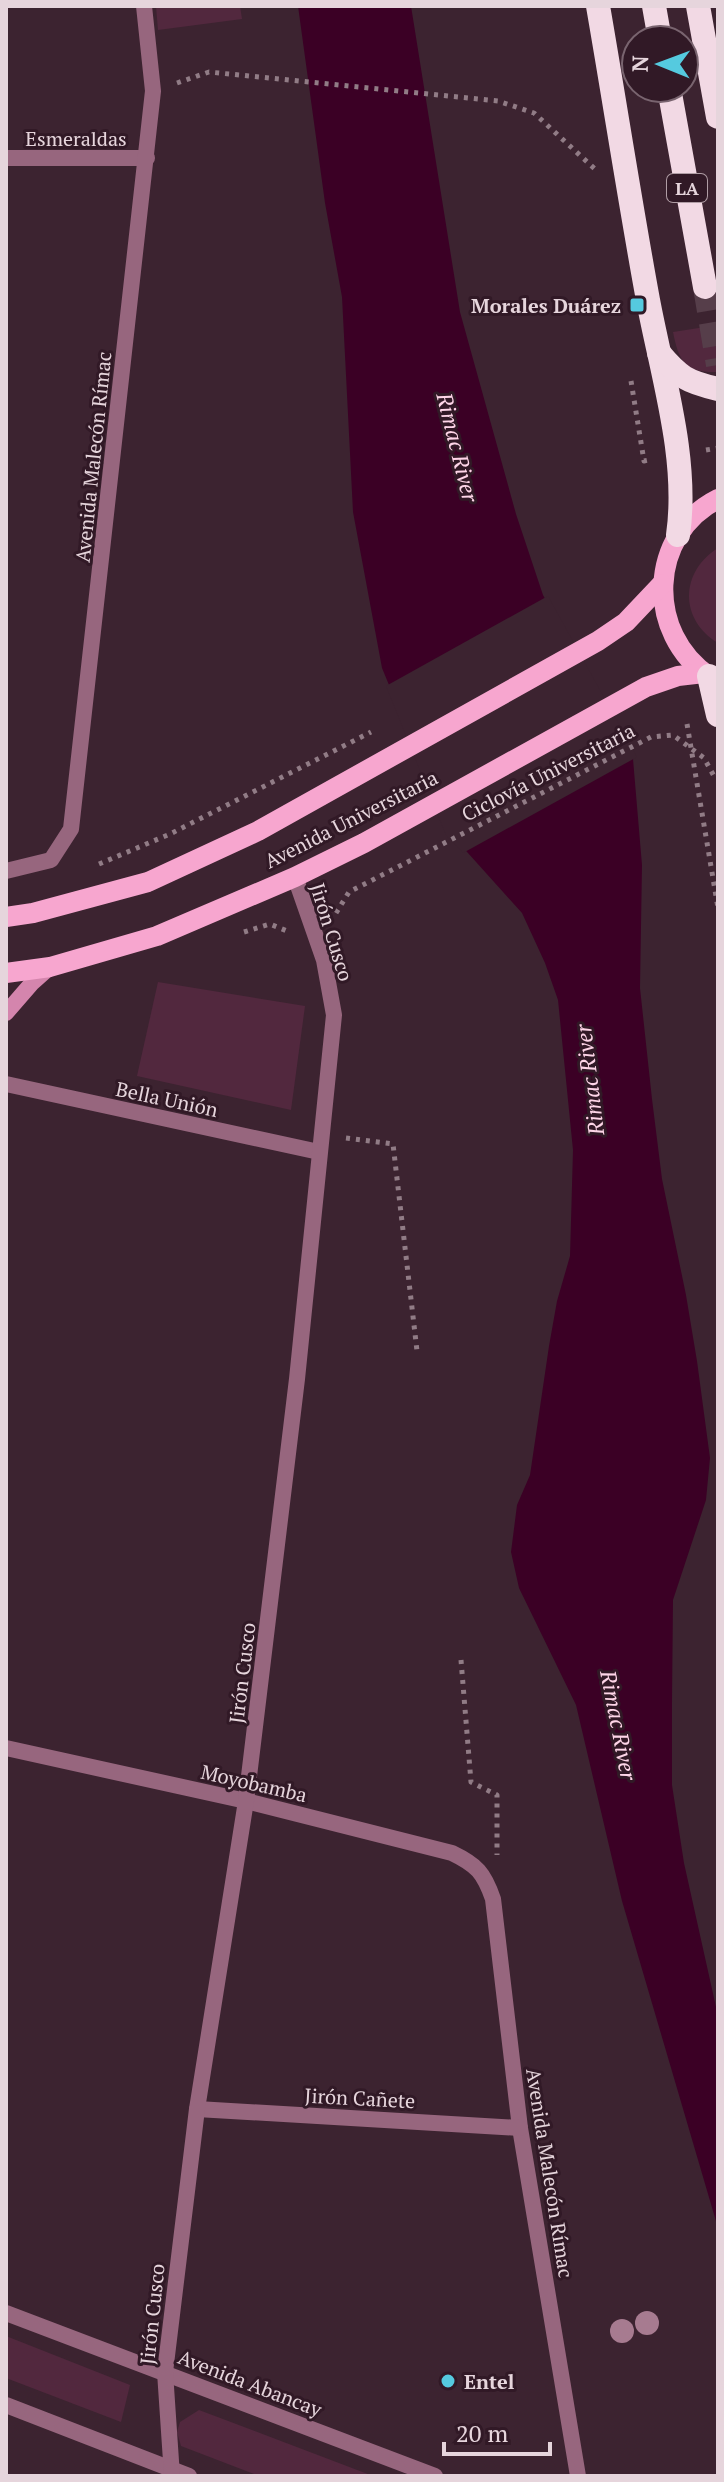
<svg xmlns="http://www.w3.org/2000/svg" width="724" height="2482" font-family="'PT Serif',serif">
<style>
.green{fill:#52283e}
.water{fill:#3b0025}
.pier{fill:#3c2330}
.lines{fill:none;stroke-linecap:round;stroke-linejoin:round}
.highway-tunnel{stroke:#563e4a;stroke-width:24;stroke-dasharray:24 12;stroke-linecap:butt}
.path{stroke:#917c86;stroke-width:5;stroke-dasharray:4 6;stroke-linecap:butt}
.street{stroke:#97667e;stroke-width:16}
.secondary{stroke:#d485ad;stroke-width:16}
.primary{stroke:#f7a6cf;stroke-width:20}
.highway{stroke:#f2d9e4;stroke-width:24}
.tree{fill:#a77b90}
.poi-dot{fill:#55cadf;stroke:#311926;stroke-width:3}
.labels{text-anchor:middle;dominant-baseline:central;stroke-width:6;stroke-linejoin:round;paint-order:stroke}
.shield{fill:#311926;stroke:#b09da5;stroke-width:2}
.shield-label{font-size:18px;font-weight:bold;fill:#e6d5dc}
.street-label{font-size:20px;fill:#e6d5dc;stroke:#311926}
.poi-label{font-size:20px;font-weight:bold;fill:#e6d5dc;stroke:#311926;text-anchor:end}
.water-label{font-size:22px;font-style:italic;fill:#fed5e8;stroke:#311926}
</style>
<rect width="100%" height="100%" fill="#3c2330"/>
<g class="green">
<polygon points="156,6 240,6 242,19 158,30"/>
<path d="M 718,325 L 718,372 C 685,373 679,362 673,332 Z"/>
<path d="M 718,548 L 716,601 L 718,643 C 679,619 680,572 718,548 Z"/>
<polygon points="158,982 305,1006 291,1110 137,1076"/>
<polygon points="6,2336 130,2385 121,2422 6,2378"/>
<polygon points="199,2410 373,2476 259,2476 181,2446 177,2432 180,2422"/>
</g>
<polygon class="water" points="298,6 411,6 460,312 516,514 543,595 633,759 642,865 640,988 652,1099 662,1179 686,1295 697,1361 710,1458 706,1500 673,1600 672,1702 672,1785 684,1863 718,2016 718,2228 622,1901 576,1705 519,1588 511,1552 517,1505 530,1475 549,1346 557,1301 570,1256 573,1150 558,1000 545,963 522,913 450,833 382,668 353,512 342,297 325,203"/>
<polygon class="pier" points="548,596 637,757 463,853 446,835 386,686"/>
<g class="lines">
<polyline class="highway-tunnel" points="705,287 718,365"/>
<g class="path">
<polyline points="177,83 209,72 498,101 534,113 596,170"/>
<polyline points="631,381 644,461 649,460"/>
<polyline points="706,450 718,448"/>
<polyline points="687,724 718,908"/>
<polyline points="99,864 170,834 371,732"/>
<polyline points="336,913 349,892 651,737 673,735 704,758 715,778 718,776"/>
<polyline points="244,932 270,924 287,931"/>
<polyline points="346,1138 393,1144 417,1351"/>
<polyline points="461,1660 471,1782 497,1795 497,1855"/>
</g>
<g class="street">
<polyline points="6,158 147,158"/>
<polyline points="6,871 51,860 71,829 153,91 144,6"/>
<polyline points="6,1084 319,1152"/>
<path d="M 6,1748 L 246,1801 L 452,1853 C 477,1865 484,1873 493,1899 L 520,2128 L 578,2476"/>
<polyline points="197,2109 520,2128"/>
<polyline points="6,2313 435,2476"/>
<polyline points="6,2405 189,2476"/>
<polyline points="172,2476 165,2372 197,2109 246,1801 297,1379 334,1015 324,960 295,877"/>
</g>
<polyline class="secondary" points="6,1013 32,983 50,967"/>
<g class="primary">
<path d="M 710,677 C 645,634 648,534 718,499"/>
<polyline points="6,917 33,913 148,882 258,831 598,641 626,622 662,584"/>
<polyline points="6,973 50,967 157,936 295,877 364,843 646,687 678,676 704,673"/>
</g>
<g class="highway">
<path d="M 598,6 C 615,104 630,202 648,300 C 662,375 689,459 678,535"/>
<polyline points="654,6 660,40"/>
<polyline points="698,6 718,117"/>
<polyline points="669,88 705,287"/>
<path d="M 659,353 C 679,377 687,382 718,389"/>
<polyline points="709,676 718,715"/>
</g>
</g>
<g class="tree">
<circle cx="647" cy="2323" r="12"/>
<circle cx="622" cy="2331" r="12"/>
</g>
<g class="poi-dot">
<rect x="629" y="297" width="16" height="16" rx="4"/>
<circle cx="448" cy="2381" r="8"/>
</g>
<g class="labels">
<rect class="shield" x="667" y="174" width="40" height="28" rx="6"/>
<g class="shield-label">
<text x="687" y="188">LA</text>
</g>
<g class="street-label">
<text x="76" y="138">Esmeraldas</text>
<text transform="translate(93 457) rotate(-84)">Avenida Malecón Rímac</text>
<text transform="translate(548 772) rotate(-27)">Ciclovía Universitaria</text>
<text transform="translate(351 819) rotate(-27)">Avenida Universitaria</text>
<text transform="translate(332 932) rotate(73)">Jirón Cusco</text>
<text transform="translate(167 1099) rotate(12)">Bella Unión</text>
<text transform="translate(242 1673) rotate(-83)">Jirón Cusco</text>
<text transform="translate(254 1783) rotate(13)">Moyobamba</text>
<text transform="translate(360 2098) rotate(3)">Jirón Cañete</text>
<text transform="translate(550 2173) rotate(81)">Avenida Malecón Rímac</text>
<text transform="translate(152 2314) rotate(-84)">Jirón Cusco</text>
<text transform="translate(250 2383) rotate(21)">Avenida Abancay</text>
</g>
<g class="poi-label">
<text x="621" y="305">Morales Duárez</text>
<text x="464" y="2381" text-anchor="start">Entel</text>
</g>
<g class="water-label">
<text transform="translate(458 447) rotate(76)">Rimac River</text>
<text transform="translate(589 1080) rotate(-97)">Rimac River</text>
<text transform="translate(619 1725) rotate(79)">Rimac River</text>
</g>
</g>
<rect width="724" height="2482" fill="none" stroke="#e6d5dc" stroke-width="16"/>
<g transform="translate(660 64) rotate(271)"><circle r="38" fill="#311926" stroke="#79646f" stroke-width="2"/>
<path d="M0-6L14 30L0 20L-14 30Z" fill="#55cadf"/>
<text y="-12" font-size="22" font-weight="bold" text-anchor="middle" fill="#e6d5dc">N</text>
</g>
<path d="M444 2442v12h106v-12" fill="none" stroke="#e6d5dc" stroke-width="4"/>
<text x="456" y="2442" font-size="24" fill="#e6d5dc" stroke="#311926" stroke-width="6" paint-order="stroke">20 m</text>
</svg>
